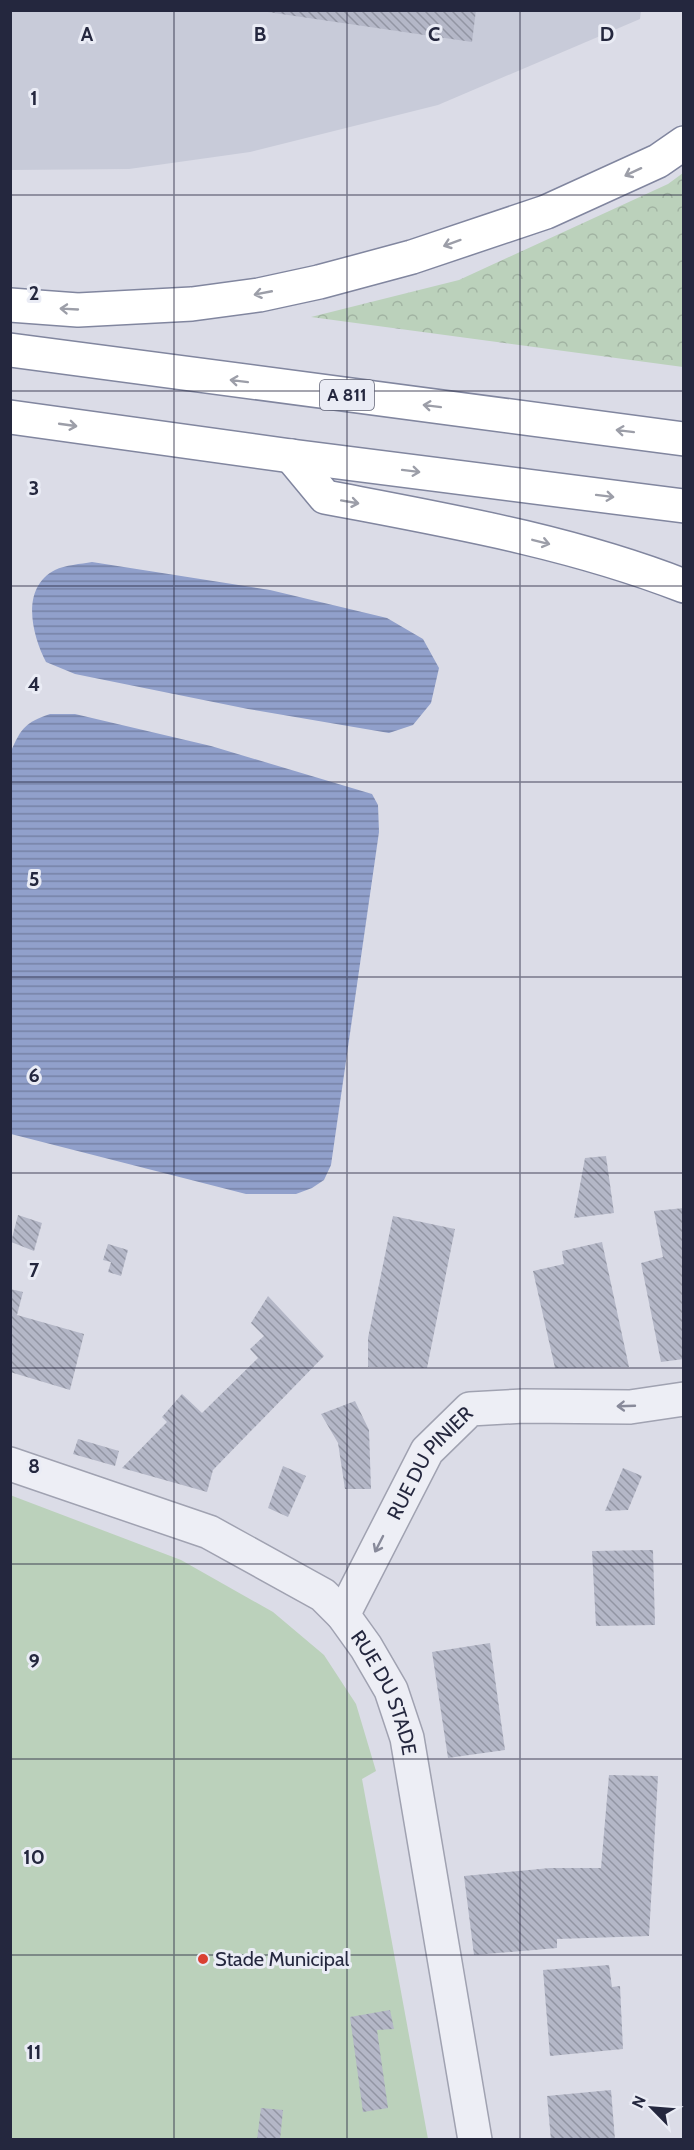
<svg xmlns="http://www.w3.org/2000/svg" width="694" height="2150" font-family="Cabin,sans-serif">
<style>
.built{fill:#c8cbd9}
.green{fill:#bbd1bb}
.forest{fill:url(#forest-crowns)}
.water{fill:url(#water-rules)}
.building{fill:url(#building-back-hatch)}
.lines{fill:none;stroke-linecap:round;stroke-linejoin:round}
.minor-casing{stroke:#a0a2b1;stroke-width:36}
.motorway-casing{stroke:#81869f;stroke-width:36}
.minor{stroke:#edeef5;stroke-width:33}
.motorway{stroke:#fff;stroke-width:33}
.oneway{stroke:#9c9ea8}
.oneway2{stroke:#888a9a}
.grid{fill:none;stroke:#24273e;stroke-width:1.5;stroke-opacity:0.55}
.poi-dot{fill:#da4032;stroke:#eaecf5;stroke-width:2}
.labels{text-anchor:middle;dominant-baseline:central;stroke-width:6;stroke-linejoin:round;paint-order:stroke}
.shield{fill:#eaecf5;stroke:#5f6275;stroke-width:1.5}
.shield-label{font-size:18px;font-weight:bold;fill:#24273e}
.street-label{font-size:20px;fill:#24273e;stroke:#eaecf5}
.poi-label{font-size:20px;fill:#24273e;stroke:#eaecf5;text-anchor:start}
.grid-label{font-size:20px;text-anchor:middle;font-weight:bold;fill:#24273e;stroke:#eaecf5;stroke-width:6;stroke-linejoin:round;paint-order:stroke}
</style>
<defs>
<pattern id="forest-crowns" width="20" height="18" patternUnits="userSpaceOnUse" patternTransform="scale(1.5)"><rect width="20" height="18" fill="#bbd1bb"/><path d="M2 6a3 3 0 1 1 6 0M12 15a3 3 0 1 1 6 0" fill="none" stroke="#a1b3a2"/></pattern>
<pattern id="water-rules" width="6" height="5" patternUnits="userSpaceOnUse" patternTransform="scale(1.5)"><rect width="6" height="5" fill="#91a0cb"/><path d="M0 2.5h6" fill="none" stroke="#7682a6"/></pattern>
<pattern id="building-back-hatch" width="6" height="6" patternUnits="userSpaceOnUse" patternTransform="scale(1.5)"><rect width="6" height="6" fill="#b4b7c7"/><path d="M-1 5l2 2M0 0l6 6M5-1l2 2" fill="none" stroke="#9295a3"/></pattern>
</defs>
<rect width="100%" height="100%" fill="#dbdce7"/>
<polygon class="built" points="10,11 641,11 640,19 438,105 250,152 129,169 11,170"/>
<polygon class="green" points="10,1495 181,1560 273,1612 324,1655 356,1704 376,1771 362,1779 428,2139 11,2139"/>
<polygon class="forest" points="683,173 683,367 311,317 459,280 668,184"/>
<g class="water">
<path d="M 92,562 L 270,590 L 387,618 L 423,639 L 439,668 L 431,703 L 413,725 L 389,733 L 248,709 L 75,674 L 46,662 C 32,635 20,588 55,570 C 65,565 81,564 92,562 Z"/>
<path d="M 50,714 L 75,714 L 211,746 L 372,794 L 378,805 L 379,832 L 331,1165 L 324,1180 L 312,1188 L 296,1194 L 246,1194 L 11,1134 L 11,751 C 21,728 26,722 50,714 Z"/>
</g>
<g class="building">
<polygon points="254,10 476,10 472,42"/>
<polygon points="606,1156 614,1213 574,1218 585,1158"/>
<polygon points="684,1208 684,1359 661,1362 641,1263 663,1257 654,1211"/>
<polygon points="18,1215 42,1223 34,1251 11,1242"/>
<polygon points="393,1216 455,1229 427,1368 368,1367 368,1338"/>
<polygon points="602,1242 629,1367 555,1368 533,1271 564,1264 562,1251"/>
<polygon points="108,1244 128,1250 121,1276 108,1272 111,1262 103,1260"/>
<polygon points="10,1289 23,1292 17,1315 84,1334 70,1390 10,1372"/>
<polygon points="268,1296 324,1356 213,1470 207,1492 122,1468 167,1422 162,1417 182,1394 202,1413 258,1358 250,1349 264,1336 251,1323"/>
<polygon points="355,1401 369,1430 371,1489 345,1489 338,1443 321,1414"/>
<polygon points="78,1439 119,1451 115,1466 73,1454"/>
<polygon points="283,1466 306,1476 288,1517 268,1508"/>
<polygon points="623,1468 642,1476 628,1510 605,1511"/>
<polygon points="653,1550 655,1625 596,1626 592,1551"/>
<polygon points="490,1643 505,1750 448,1758 432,1652"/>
<polygon points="609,1775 658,1776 649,1936 557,1939 557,1948 474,1955 464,1876 550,1868 601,1868"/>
<polygon points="609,1965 612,1987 620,1986 623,2049 550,2056 543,1970"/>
<polygon points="390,2010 394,2029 377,2030 388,2108 363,2112 350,2017"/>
<polygon points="611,2090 615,2140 551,2140 547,2096"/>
<polygon points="261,2108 283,2110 280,2140 257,2140"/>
</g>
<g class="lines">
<defs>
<g id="minor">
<path id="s1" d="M 10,1464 L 209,1532 L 323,1595 L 343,1615 L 366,1647 L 391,1690 L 407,1738 L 475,2140"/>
<path id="s2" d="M 343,1615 L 427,1451 L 470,1409 L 524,1406 L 630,1407 L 684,1399"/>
</g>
<g id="motorway">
<polyline points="10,305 78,310 192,304 259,295 319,282 412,257 546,212 658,161 684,143"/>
<polyline points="10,350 684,439"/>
<polyline points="10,417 291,456 684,506"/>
<path d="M 291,456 L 325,497 C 445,520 569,541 684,586"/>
</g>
</defs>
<use href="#minor" class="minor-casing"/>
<use href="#motorway" class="motorway-casing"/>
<use href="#minor" class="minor"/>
<use href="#motorway" class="motorway"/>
</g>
<defs><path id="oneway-shaft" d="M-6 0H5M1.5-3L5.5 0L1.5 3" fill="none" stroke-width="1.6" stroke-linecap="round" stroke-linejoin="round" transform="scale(1.5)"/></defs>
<g class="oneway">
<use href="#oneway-shaft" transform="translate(633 172) rotate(155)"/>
<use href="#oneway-shaft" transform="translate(452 243) rotate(160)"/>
<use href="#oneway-shaft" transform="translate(263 293) rotate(169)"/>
<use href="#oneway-shaft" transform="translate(69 309) rotate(-177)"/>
<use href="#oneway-shaft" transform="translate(239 381) rotate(-173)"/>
<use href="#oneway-shaft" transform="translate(432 406) rotate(-173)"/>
<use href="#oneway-shaft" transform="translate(68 425) rotate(8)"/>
<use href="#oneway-shaft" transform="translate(625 431) rotate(-173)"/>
<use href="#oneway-shaft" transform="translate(411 471) rotate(7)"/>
<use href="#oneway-shaft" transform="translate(605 496) rotate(7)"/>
<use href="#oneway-shaft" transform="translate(350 502) rotate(10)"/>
<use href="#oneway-shaft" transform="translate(541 542) rotate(14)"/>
</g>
<g class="oneway2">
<use href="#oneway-shaft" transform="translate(626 1406) rotate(178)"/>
<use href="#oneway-shaft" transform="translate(379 1544) rotate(117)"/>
</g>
<path class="grid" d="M 174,10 L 174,2140M 347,10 L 347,2140M 520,10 L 520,2140M 10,195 L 684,195M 10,391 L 684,391M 10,586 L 684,586M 10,782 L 684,782M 10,977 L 684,977M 10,1173 L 684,1173M 10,1368 L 684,1368M 10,1564 L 684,1564M 10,1759 L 684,1759M 10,1955 L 684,1955"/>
<circle class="poi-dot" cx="203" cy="1959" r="6"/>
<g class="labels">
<rect class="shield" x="320" y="380" width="54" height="30" rx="4.5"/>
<g class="shield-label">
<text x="347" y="395">A 811</text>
</g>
<g class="street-label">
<text stroke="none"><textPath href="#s2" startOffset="176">RUE DU PINIER</textPath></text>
<text stroke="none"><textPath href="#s1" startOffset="458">RUE DU STADE</textPath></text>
</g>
<g class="poi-label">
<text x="215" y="1959">Stade Municipal</text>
</g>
</g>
<g class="grid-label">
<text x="87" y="41">A</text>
<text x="260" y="41">B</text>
<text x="434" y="41">C</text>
<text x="607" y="41">D</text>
<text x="34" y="105">1</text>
<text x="34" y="300">2</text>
<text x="34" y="495">3</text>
<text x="34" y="691">4</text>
<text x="34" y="886">5</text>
<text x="34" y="1082">6</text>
<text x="34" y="1277">7</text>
<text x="34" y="1473">8</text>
<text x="34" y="1668">9</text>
<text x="34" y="1864">10</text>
<text x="34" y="2059">11</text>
</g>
<rect width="694" height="2150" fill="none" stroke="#24273e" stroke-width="24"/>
<g transform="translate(652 2108) rotate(295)" stroke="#eaecf5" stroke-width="4.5" paint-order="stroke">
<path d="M0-4.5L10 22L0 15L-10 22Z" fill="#24273e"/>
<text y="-9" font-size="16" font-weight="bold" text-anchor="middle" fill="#24273e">N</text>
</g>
</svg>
